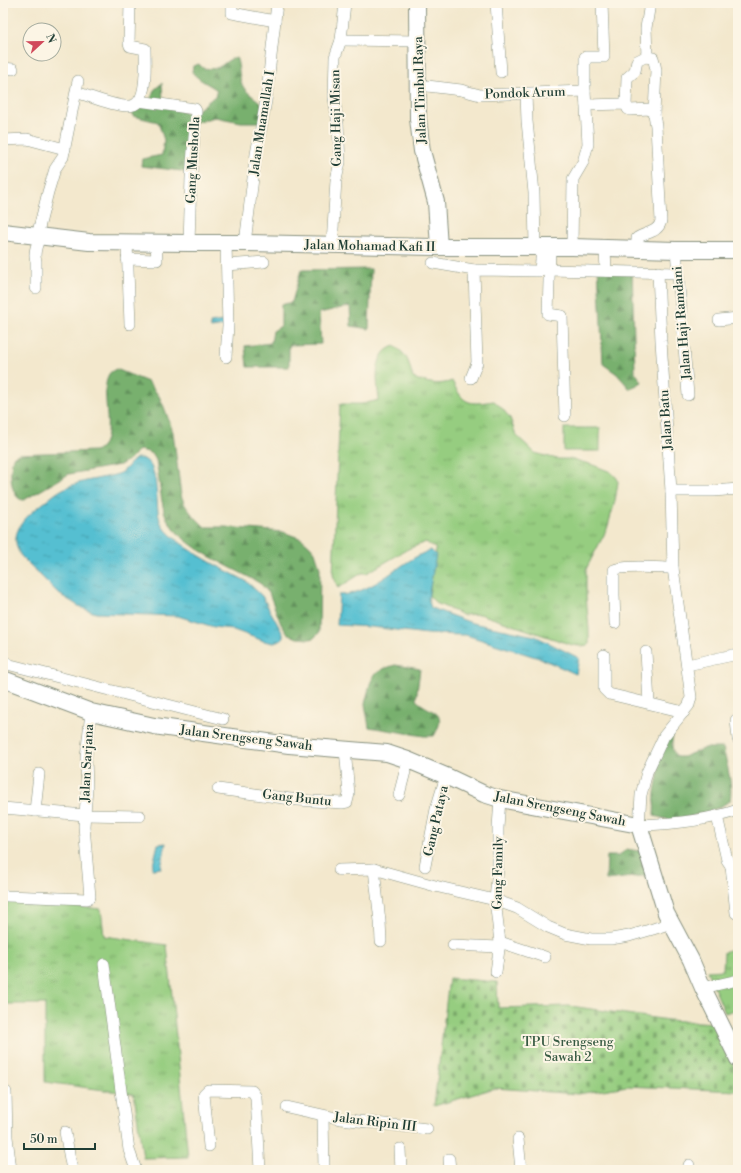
<svg xmlns="http://www.w3.org/2000/svg" width="741" height="1173" font-family="'Libre Bodoni',serif">
<style>
.grass{fill:url(#grass-tufts);stroke:#5a855a}
.forest{fill:url(#forest-firs);stroke:#4c7651}
.cemetery{fill:url(#cemetery-stones);stroke:#5a855a}
.pitch{fill:#96cd80;stroke:#5a855a}
.water{fill:url(#water-ripples);stroke:#3a7e82}
.lines{fill:none;stroke-linecap:round;stroke-linejoin:round}
.street-casing{stroke:#899280;stroke-width:12}
.secondary-casing{stroke:#899280;stroke-width:18}
.street{stroke:#fff;stroke-width:11}
.secondary{stroke:#fff;stroke-width:16}
.labels{text-anchor:middle;dominant-baseline:central;stroke-width:4;stroke-linejoin:round;paint-order:stroke}
.street-label{font-size:13px;fill:#1f3d34;stroke:#fcf5e5}
.park-label{font-size:13px;fill:#375a43;stroke:#fcf5e5}
</style>
<defs>
<pattern id="grass-tufts" width="24" height="20" patternUnits="userSpaceOnUse"><rect width="24" height="20" fill="#96cd80"/><path d="M3 7l-1-3M5 7V3M7 7l1-3M15 17l-1-3M17 17v-4M19 17l1-3" fill="none" stroke="#7aa86a"/></pattern>
<pattern id="forest-firs" width="22" height="20" patternUnits="userSpaceOnUse"><rect width="22" height="20" fill="#78b06e"/><path d="M5 1l3.5 6h-7zM16 11l3.5 6h-7z" fill="#62905b"/></pattern>
<pattern id="cemetery-stones" width="16" height="16" patternUnits="userSpaceOnUse"><rect width="16" height="16" fill="#96cd80"/><path d="M2 7V4a2 2 0 0 1 4 0v3zM10 15v-3a2 2 0 0 1 4 0v3z" fill="#7aa86a"/></pattern>
<pattern id="water-ripples" width="26" height="14" patternUnits="userSpaceOnUse"><rect width="26" height="14" fill="#55bfd1"/><path d="M2 4q2-2 4 0t4 0M15 11q2-2 4 0t4 0" fill="none" stroke="#469caa"/></pattern>
</defs>
<rect width="100%" height="100%" fill="#fcf5e5"/>
<filter id="ink" filterUnits="userSpaceOnUse"><feTurbulence type="fractalNoise" baseFrequency=".025" numOctaves="2"/><feDisplacementMap in="SourceGraphic" scale="8" xChannelSelector="R" yChannelSelector="G"/><feConvolveMatrix kernelMatrix="1 2 1 2 8 2 1 2 1" color-interpolation-filters="sRGB"/></filter>
<filter id="wash" filterUnits="userSpaceOnUse"><feTurbulence type="fractalNoise" baseFrequency=".012" numOctaves="4" result="noise"/><feDisplacementMap in="SourceGraphic" scale="16" xChannelSelector="R" yChannelSelector="G"/><feGaussianBlur stdDeviation="0.9" result="paint"/><feColorMatrix in="noise" values="0 0 0 0 0 0 0 0 0 0 0 0 0 0 0 0 0 1.4 0 .05"/><feComposite in="paint" operator="in"/></filter>
<g filter="url(#wash)">
<rect width="100%" height="100%" fill="#f3e8cd"/>
<g class="grass">
<path d="M 394,346 C 409,356 408,361 413,378 C 426,383 439,386 452,381 C 464,405 468,405 494,401 L 501,407 L 510,418 L 516,435 L 535,453 L 557,459 L 572,459 L 593,465 L 611,472 L 617,478 L 618,482 L 615,501 L 607,529 L 586,569 L 586,596 L 589,630 L 589,645 L 580,646 L 572,645 L 480,614 L 463,615 L 436,603 L 429,596 L 436,549 L 426,542 L 408,549 L 367,573 L 362,573 L 338,588 L 333,575 L 340,404 L 362,404 L 379,400 C 377,381 372,354 394,346 Z"/>
<polygon points="3,897 28,902 101,909 104,936 167,945 188,1157 143,1158 134,1094 45,1082 45,1004 3,1004"/>
<polygon points="738,946 738,1009 725,1013 707,971 723,970 724,952"/>
</g>
<g class="forest">
<path d="M 236,57 C 240,66 238,80 244,88 C 248,94 256,98 261,103 L 261,122 L 241,122 L 215,117 L 195,122 L 190,172 L 141,166 L 142,159 L 162,155 L 164,140 L 158,122 L 133,116 L 133,107 L 150,102 L 154,90 L 162,83 L 163,101 L 186,113 L 193,114 L 215,96 L 217,90 C 209,84 198,80 192,72 L 193,66 L 199,64 L 203,68 C 222,72 222,61 236,57 Z"/>
<polygon points="598,267 632,267 635,372 642,382 630,389 617,374 603,364"/>
<polygon points="371,269 369,329 351,326 350,306 319,313 321,344 289,345 289,367 247,367 245,346 271,343 273,331 281,326 281,305 292,302 301,270"/>
<path d="M 116,369 L 148,382 L 159,396 L 164,407 L 173,432 L 181,495 L 185,505 L 191,513 L 205,527 L 226,527 L 283,532 L 302,539 L 310,546 L 315,552 L 320,568 L 319,633 L 314,638 L 310,639 L 297,638 L 287,633 L 281,624 L 269,593 L 261,584 C 232,566 174,546 164,511 C 160,495 159,476 156,460 L 153,455 L 148,452 L 141,450 L 137,451 L 130,459 L 120,465 L 69,474 L 24,500 C 9,500 9,465 14,456 L 19,454 L 94,451 C 120,446 98,392 109,374 C 111,371 113,371 116,369 Z"/>
<path d="M 395,665 L 420,669 L 416,700 C 431,714 449,710 434,736 L 424,736 L 369,727 L 365,704 L 370,684 L 374,675 L 383,669 Z"/>
<path d="M 673,732 C 672,741 670,750 677,757 L 683,757 L 705,748 L 723,748 C 727,765 733,784 730,801 L 718,808 L 689,817 L 671,820 L 654,816 L 655,792 L 659,770 L 658,752 Z"/>
<polygon points="626,849 646,852 650,875 606,880 607,856 619,856"/>
</g>
<polygon class="cemetery" points="449,978 497,982 498,1008 570,1006 668,1020 714,1023 738,1075 738,1091 627,1086 578,1094 495,1088 434,1106"/>
<rect class="pitch" x="564" y="428" width="36" height="23"/>
<g class="water">
<polygon points="223,321 224,326 211,328 210,323"/>
<path d="M 137,458 C 163,457 153,507 161,523 C 172,544 225,570 246,581 L 262,596 L 283,634 L 283,637 L 282,640 L 274,643 L 264,641 L 231,629 L 214,627 L 178,616 L 96,613 L 82,608 L 59,594 L 21,556 C 6,532 27,515 45,502 C 51,497 58,491 65,488 C 82,480 101,479 118,474 C 127,471 129,462 137,458 Z"/>
<path d="M 431,550 L 436,555 L 428,598 L 431,608 L 472,623 L 535,636 L 579,658 L 576,674 L 542,659 L 466,635 L 427,634 L 372,627 L 337,625 L 339,595 C 375,594 399,561 431,550 Z"/>
<polygon points="166,843 161,868 152,869 158,844"/>
</g>
</g>
<g filter="url(#ink)">
<g class="lines">
<defs>
<g id="street">
<polyline points="232,3 232,13 275,21"/>
<polyline points="496,3 501,72"/>
<polyline points="341,40 418,41"/>
<polyline points="647,57 646,28 650,3"/>
<polyline points="3,68 13,69"/>
<polyline points="419,85 461,90 480,95 585,91"/>
<path d="M 76,92 C 89,96 122,110 134,105 C 148,99 145,62 145,49 L 130,46 L 129,43 L 130,3"/>
<polyline points="526,94 527,121 534,193 535,248"/>
<polyline points="139,101 195,109 196,111 191,177 189,243"/>
<path d="M 586,105 L 623,104 L 626,105 L 628,109 L 630,110 L 650,109 L 654,114 L 656,126 L 661,221 C 658,233 646,232 637,238 L 637,249"/>
<polyline points="626,105 627,78 635,71 637,61 645,57 653,58 655,65 656,70 654,114"/>
<polyline points="3,140 27,139 65,149"/>
<polyline points="37,236 48,192 55,169 63,157 78,81"/>
<polyline points="127,243 130,324"/>
<polyline points="245,243 256,154 266,101 277,3"/>
<polyline points="332,245 336,180 340,162 338,124 334,98 335,57 341,40 345,3"/>
<polyline points="572,247 573,179 583,162 588,144 585,91 585,57 604,57 602,3"/>
<polyline points="550,248 548,314 562,316 565,416"/>
<polyline points="605,249 606,271"/>
<polyline points="676,250 688,395"/>
<polyline points="127,259 157,260 156,243"/>
<polyline points="433,263 474,270"/>
<polyline points="227,265 264,262"/>
<polyline points="549,270 677,273"/>
<path d="M 658,272 L 661,341 L 671,491 L 673,568 L 691,697 L 689,705 L 664,736 L 647,772 L 641,795 L 639,825 C 672,824 707,821 738,810"/>
<path d="M 36,288 L 36,261 C 33,253 37,244 40,237"/>
<polyline points="719,320 738,318"/>
<polyline points="226,357 228,325 226,243"/>
<polyline points="471,378 477,363 474,270 540,271 542,248"/>
<polyline points="671,491 714,491 738,489"/>
<path d="M 615,623 L 614,595 L 614,570 C 622,565 662,568 673,568"/>
<polyline points="646,652 649,703"/>
<polyline points="604,655 604,689 609,694 684,712"/>
<polyline points="3,661 11,665 223,719"/>
<polyline points="687,665 738,654"/>
<polyline points="736,720 738,739"/>
<polyline points="218,789 298,800 342,803 347,802 349,794 345,749"/>
<polyline points="399,795 408,760"/>
<polyline points="3,808 85,815 140,816"/>
<polyline points="35,811 39,774"/>
<polyline points="717,816 727,860 731,866 738,866"/>
<polyline points="425,866 436,809 446,776"/>
<polyline points="731,866 736,913"/>
<polyline points="374,869 380,921 381,941"/>
<polyline points="339,870 374,869 439,887 495,900 517,908 548,927 565,934 591,939 611,939 629,936 653,929 671,923"/>
<polyline points="3,895 7,896 87,899 90,897 84,826 87,789 86,757 91,712"/>
<polyline points="500,942 545,957"/>
<polyline points="453,945 499,947"/>
<polyline points="104,964 129,1150 136,1170"/>
<polyline points="496,972 500,942 495,900 498,868 498,828 500,799"/>
<polyline points="703,988 738,980"/>
<polyline points="6,1092 7,1137 11,1170"/>
<polyline points="287,1107 341,1119 427,1129"/>
<polyline points="323,1116 324,1170"/>
<polyline points="65,1132 72,1170"/>
<polyline points="518,1139 521,1170"/>
<polyline points="209,1146 204,1094 208,1090 252,1091 256,1097 260,1170"/>
<polyline points="400,1149 401,1170"/>
<polyline points="449,1159 450,1170"/>
<polyline points="688,1170 689,1165"/>
</g>
<g id="secondary">
<polyline points="417,3 418,119 422,151 436,202 439,247"/>
<polyline points="3,232 89,242 189,243 245,243 433,247 572,247 676,250 738,250"/>
<polyline points="3,679 91,712 154,726 289,745 387,753 408,760 446,776 484,794 500,799 639,825 666,913 691,960 703,988 738,1059"/>
</g>
</defs>
<use href="#street" class="street-casing"/>
<use href="#secondary" class="secondary-casing"/>
<use href="#street" class="street"/>
<use href="#secondary" class="secondary"/>
</g>
</g>
<g class="labels">
<g class="street-label">
<text transform="translate(420 90) rotate(-92)">Jalan Timbul Raya</text>
<text transform="translate(525 93) rotate(-2)">Pondok Arum</text>
<text transform="translate(336 118) rotate(-91)">Gang Haji Misan</text>
<text transform="translate(262 123) rotate(-81)">Jalan Muamallah I</text>
<text transform="translate(193 160) rotate(-87)">Gang Musholla</text>
<text transform="translate(370 246) rotate(1)">Jalan Mohamad Kafi II</text>
<text transform="translate(682 323) rotate(-95)">Jalan Haji Ramdani</text>
<text transform="translate(666 420) rotate(-94)">Jalan Batu</text>
<text transform="translate(246 738) rotate(7)">Jalan Srengseng Sawah</text>
<text transform="translate(87 763) rotate(-87)">Jalan Sarjana</text>
<text transform="translate(297 798) rotate(6)">Gang Buntu</text>
<text transform="translate(560 809) rotate(11)">Jalan Srengseng Sawah</text>
<text transform="translate(436 821) rotate(-77)">Gang Pataya</text>
<text transform="translate(498 873) rotate(-89)">Gang Family</text>
<text transform="translate(375 1122) rotate(7)">Jalan Ripin III</text>
</g>
<g class="park-label">
<text x="568" y="1042">TPU Srengseng<tspan x="568" dy="15">Sawah 2</tspan></text>
</g>
</g>
<rect width="741" height="1173" fill="none" stroke="#fcf5e5" stroke-width="16"/>
<g transform="translate(42 42) rotate(68)"><circle r="19" fill="#fcf5e5" stroke="#a4ab9e"/>
<path d="M0-3L7 15L0 10L-7 15Z" fill="#d1495b"/>
<text y="-6" font-size="11" font-weight="bold" text-anchor="middle" fill="#1f3d34">N</text>
</g>
<path d="M24 1143v6h71v-6" fill="none" stroke="#1f3d34" stroke-width="2"/>
<text x="30" y="1143" font-size="12" fill="#1f3d34" stroke="#fcf5e5" stroke-width="3" paint-order="stroke">50 m</text>
</svg>
